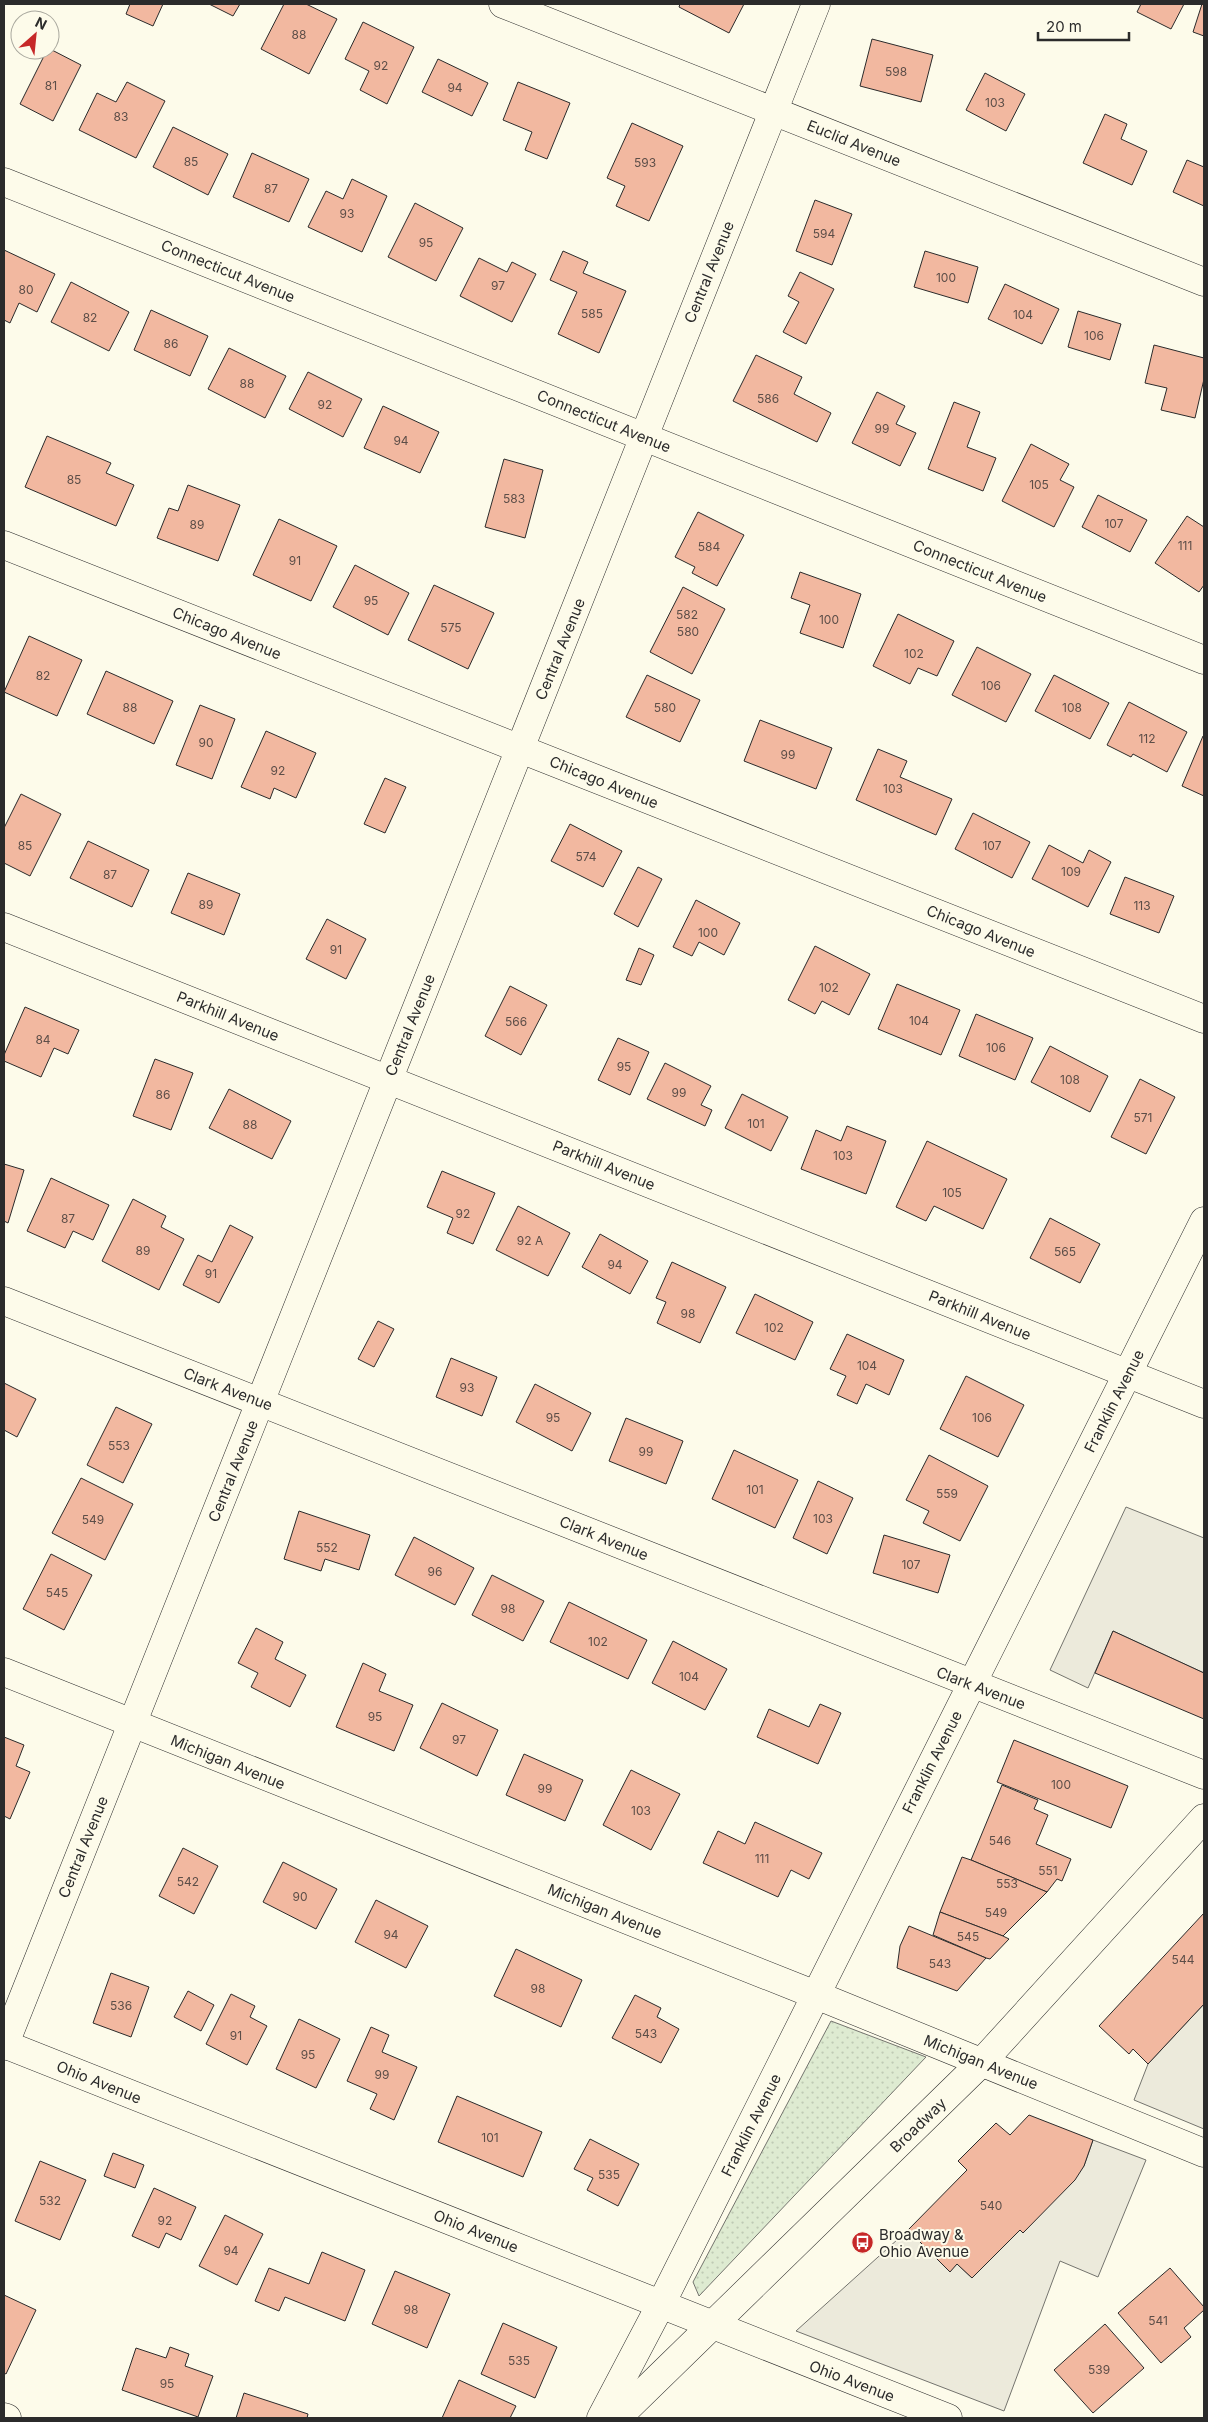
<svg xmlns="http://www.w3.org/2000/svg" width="1208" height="2422" font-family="Inter,sans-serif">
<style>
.park{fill:url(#park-dots);stroke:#74746e}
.parking{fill:#eceadb;stroke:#74746e}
.building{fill:#f2b8a0;stroke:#2b2b2b}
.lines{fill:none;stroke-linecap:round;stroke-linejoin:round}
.street-casing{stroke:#2b2b2b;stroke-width:29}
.secondary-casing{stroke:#2b2b2b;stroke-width:29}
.street{stroke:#fdfbea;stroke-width:28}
.secondary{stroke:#fdfbea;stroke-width:28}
.labels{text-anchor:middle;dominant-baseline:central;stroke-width:4;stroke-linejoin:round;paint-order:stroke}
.number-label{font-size:12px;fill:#5d4e48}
.street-label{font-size:15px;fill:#2b2b2b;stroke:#fdfbea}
.poi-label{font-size:15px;fill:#2b2b2b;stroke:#fdfbea;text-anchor:start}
</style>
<defs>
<pattern id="park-dots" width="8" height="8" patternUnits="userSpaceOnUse" patternTransform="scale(1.25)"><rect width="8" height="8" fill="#deebd1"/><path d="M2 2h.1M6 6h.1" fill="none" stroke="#bfcab4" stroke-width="1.8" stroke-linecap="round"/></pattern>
</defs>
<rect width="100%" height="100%" fill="#fdfbea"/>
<polygon class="park" points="831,2021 926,2057 699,2296 693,2282"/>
<g class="parking">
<polygon points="1126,1507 1204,1538 1204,1673 1113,1631 1088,1688 1050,1670"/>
<polygon points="1204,2004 1204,2129 1134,2100 1148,2064"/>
<polygon points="1093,2140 1146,2160 1098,2277 1060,2261 1004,2411 796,2331 908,2230 950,2271 957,2264 972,2278 1020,2230 1023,2232 1084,2166"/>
</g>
<g class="building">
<polygon points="130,4 163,4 153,26 126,14"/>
<polygon points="209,4 240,4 233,16"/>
<polygon points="284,4 306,4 337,19 309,74 261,49"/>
<polygon points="680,4 744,4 729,33 679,7"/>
<polygon points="1141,4 1184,4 1171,29 1137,12"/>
<polygon points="1202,4 1204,4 1204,36 1193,32"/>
<polygon points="363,22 414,47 387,104 360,90 369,71 345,59"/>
<polygon points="872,39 933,55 921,102 860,86"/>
<polygon points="50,49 81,65 53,121 20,104 47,50"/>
<polygon points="438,59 488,83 472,116 422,92"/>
<polygon points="985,73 1025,94 1006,131 966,110"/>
<polygon points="127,82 165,101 136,158 79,130 97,93 116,102"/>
<polygon points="518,82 570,103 547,159 525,150 532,132 503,120"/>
<polygon points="1105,114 1127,124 1121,139 1147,151 1132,185 1083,163"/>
<polygon points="632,123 683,146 649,221 616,206 625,186 607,178"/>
<polygon points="173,127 228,154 208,195 153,167"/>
<polygon points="252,153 309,179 289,222 233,197"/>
<polygon points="1187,160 1204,167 1204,206 1173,192"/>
<polygon points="352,179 387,196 362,252 308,227 326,191 343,199"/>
<polygon points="815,200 852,214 832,265 796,251"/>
<polygon points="415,203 463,228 436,281 388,257"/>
<polygon points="4,250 55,274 37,312 19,303 10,323 4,320"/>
<polygon points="563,251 588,262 583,273 626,291 599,353 558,334 577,292 550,280"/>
<polygon points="925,251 978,267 968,303 914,287"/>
<polygon points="479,258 507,272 512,262 536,274 512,322 460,296"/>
<polygon points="800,272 834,289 806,344 783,332 799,302 788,296"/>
<polygon points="71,282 129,312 109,351 51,322"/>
<polygon points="1005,284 1059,309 1042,344 988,319"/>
<polygon points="151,310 208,336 190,376 134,350"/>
<polygon points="1078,311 1121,324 1110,360 1068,347"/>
<polygon points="1154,345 1204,358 1204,379 1195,418 1161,410 1167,388 1145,383"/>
<polygon points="229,348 286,376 265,418 208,389"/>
<polygon points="756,355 802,377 794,394 831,413 817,442 733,401"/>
<polygon points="308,372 362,399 343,437 289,409"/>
<polygon points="877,392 905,406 896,424 916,433 900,466 852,443"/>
<polygon points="954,402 980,412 967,447 996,458 983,491 928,469"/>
<polygon points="383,406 439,432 420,473 364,448"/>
<polygon points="47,436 111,463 106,473 134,485 116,526 25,487"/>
<polygon points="1031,444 1069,464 1060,480 1074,487 1054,527 1002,501"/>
<polygon points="504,459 543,470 525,538 485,527"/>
<polygon points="188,485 240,505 218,561 157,538 169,508 178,511"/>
<polygon points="1098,495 1147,520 1130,552 1082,527"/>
<polygon points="698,512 744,535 717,586 692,573 695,567 675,557"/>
<polygon points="1187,516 1204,527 1204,585 1199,592 1155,563"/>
<polygon points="279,519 337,546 311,601 253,575"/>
<polygon points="355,565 409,593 388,635 333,607"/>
<polygon points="800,572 861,594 843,648 800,633 810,605 791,598"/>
<polygon points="434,585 494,613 468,669 408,640"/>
<polygon points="683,587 725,609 692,674 650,652"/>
<polygon points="898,614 954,641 937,676 918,668 910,684 873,666"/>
<polygon points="29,636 82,660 57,716 4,692"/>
<polygon points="977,647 1031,674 1006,722 952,695"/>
<polygon points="106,671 173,701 154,744 87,714"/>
<polygon points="647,675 700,700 680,742 626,717"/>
<polygon points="1054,675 1109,703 1090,739 1035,711"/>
<polygon points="1129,702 1187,732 1167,772 1133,754 1131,757 1107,745"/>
<polygon points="200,705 235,719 212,779 176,765"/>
<polygon points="760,720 832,748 816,789 744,761"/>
<polygon points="266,731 316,753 296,798 274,788 270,799 241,787"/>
<polygon points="1203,736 1204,737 1204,796 1182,786"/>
<polygon points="878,749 907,761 900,777 952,799 936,835 856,800"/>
<polygon points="385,778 406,787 385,833 364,824"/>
<polygon points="21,794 61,814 30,876 4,863 4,828"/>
<polygon points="973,813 1030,842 1012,878 955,849"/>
<polygon points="570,824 622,851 603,887 551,861"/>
<polygon points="88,841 149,870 132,907 70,878"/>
<polygon points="1049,845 1083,863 1089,850 1111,862 1088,907 1032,879"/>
<polygon points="638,867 662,879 638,927 614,914"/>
<polygon points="188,873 240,894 224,935 171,913"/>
<polygon points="1125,877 1174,896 1159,933 1110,914"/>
<polygon points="696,900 740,923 724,955 699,942 692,956 673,947"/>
<polygon points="327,919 366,939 346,979 306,959"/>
<polygon points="815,946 870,974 849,1015 822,1001 815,1014 788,1000"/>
<polygon points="639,948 654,955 641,985 626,980"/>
<polygon points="897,984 960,1010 941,1055 878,1029"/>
<polygon points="510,986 547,1005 521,1055 485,1036"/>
<polygon points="25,1007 79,1030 68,1054 54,1048 41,1077 4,1061 4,1055"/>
<polygon points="976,1014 1033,1038 1015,1080 959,1056"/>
<polygon points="618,1038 649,1052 630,1095 598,1080"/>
<polygon points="1050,1046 1108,1076 1090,1112 1031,1082"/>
<polygon points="155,1059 193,1073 171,1130 133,1116"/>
<polygon points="665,1063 711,1086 701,1105 712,1110 705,1126 647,1099"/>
<polygon points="1140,1079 1175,1097 1146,1154 1111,1137"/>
<polygon points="229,1089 291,1121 272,1159 209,1128"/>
<polygon points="742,1094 788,1117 771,1151 725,1128"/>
<polygon points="847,1126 886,1141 866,1194 801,1169 816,1130 841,1141"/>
<polygon points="927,1141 1007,1179 983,1229 934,1206 926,1221 896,1207"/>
<polygon points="4,1164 24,1170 8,1223 4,1221"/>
<polygon points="442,1171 495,1193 473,1244 447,1233 453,1218 427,1207"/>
<polygon points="51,1178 109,1205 93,1240 73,1231 65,1248 27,1231"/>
<polygon points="133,1199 166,1216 161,1227 184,1239 159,1290 102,1261"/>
<polygon points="518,1206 570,1233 548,1276 496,1250"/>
<polygon points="1050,1218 1100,1244 1080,1283 1030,1258"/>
<polygon points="230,1225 253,1237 219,1303 183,1285 198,1255 212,1262"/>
<polygon points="600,1234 648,1261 630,1294 582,1267"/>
<polygon points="672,1262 726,1287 700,1343 657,1323 666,1302 656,1298"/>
<polygon points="755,1294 813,1322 795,1360 736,1333"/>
<polygon points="378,1321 394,1329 374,1367 358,1359"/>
<polygon points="847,1334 904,1360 889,1395 866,1384 857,1404 837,1395 846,1376 830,1369"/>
<polygon points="451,1358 497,1377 482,1416 436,1397"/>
<polygon points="966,1376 1024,1405 998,1457 940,1429"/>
<polygon points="4,1383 36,1399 17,1437 4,1430"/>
<polygon points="535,1384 591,1413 572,1451 516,1422"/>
<polygon points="116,1407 152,1424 123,1483 87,1465"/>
<polygon points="626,1418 683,1441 666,1484 609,1461"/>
<polygon points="734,1450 798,1480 775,1528 712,1499"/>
<polygon points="929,1455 988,1486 960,1541 923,1523 929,1511 906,1500"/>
<polygon points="81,1478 133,1504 105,1560 52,1533"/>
<polygon points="818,1481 853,1498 827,1554 793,1538"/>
<polygon points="299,1511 370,1535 359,1570 325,1559 321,1571 284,1559"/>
<polygon points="884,1535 950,1555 938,1593 873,1573"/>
<polygon points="414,1537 474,1568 455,1605 395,1575"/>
<polygon points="51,1554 92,1575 64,1630 23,1609"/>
<polygon points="492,1575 544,1601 523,1641 472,1615"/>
<polygon points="569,1602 647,1640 628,1679 550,1642"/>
<polygon points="256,1628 283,1642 275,1659 306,1675 290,1707 251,1687 258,1673 238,1663"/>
<polygon points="1113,1631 1204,1673 1204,1719 1095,1673"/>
<polygon points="673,1641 727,1669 705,1710 652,1683"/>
<polygon points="363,1663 386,1674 379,1691 413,1705 394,1751 336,1727"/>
<polygon points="442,1703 498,1730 477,1776 420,1748"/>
<polygon points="820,1704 841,1713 818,1764 757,1737 769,1709 809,1727"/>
<polygon points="4,1737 24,1745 16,1766 30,1772 10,1819 4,1816"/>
<polygon points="1014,1740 1128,1786 1111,1828 997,1782"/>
<polygon points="524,1754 583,1780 565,1821 506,1795"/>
<polygon points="631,1770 680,1794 651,1850 603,1825"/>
<polygon points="1002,1785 1038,1800 1034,1809 1048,1815 1036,1844 1071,1859 1062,1881 1057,1879 1047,1892 971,1860"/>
<polygon points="755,1822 822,1853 809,1879 791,1870 778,1897 703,1863 718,1831 745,1844"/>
<polygon points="183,1848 218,1866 194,1914 159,1896"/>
<polygon points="962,1857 971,1860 1047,1892 1003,1936 940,1912"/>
<polygon points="283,1862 337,1889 316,1929 263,1902"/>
<polygon points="376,1900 428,1926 406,1968 355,1942"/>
<polygon points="940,1912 1003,1936 1009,1939 990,1959 986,1958 933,1935"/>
<polygon points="1204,1913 1204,2004 1148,2064 1133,2049 1129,2054 1099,2026"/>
<polygon points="909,1926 986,1958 957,1991 897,1968 900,1946"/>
<polygon points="516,1949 582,1980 561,2027 494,1996"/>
<polygon points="111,1973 149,1987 131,2037 93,2023"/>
<polygon points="188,1991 214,2005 201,2031 174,2017"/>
<polygon points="231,1994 255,2006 250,2017 267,2026 247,2065 206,2044"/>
<polygon points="635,1995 661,2008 657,2017 679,2029 661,2063 612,2038"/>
<polygon points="299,2019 340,2039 316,2088 276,2069"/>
<polygon points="371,2027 389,2035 382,2052 417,2067 394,2120 370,2109 377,2094 347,2081"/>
<polygon points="457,2096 542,2132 523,2177 438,2142"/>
<polygon points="1029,2115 1093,2140 1084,2166 1075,2180 1023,2233 1020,2230 972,2278 957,2264 950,2272 908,2230 967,2170 958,2161 996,2123 1010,2135"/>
<polygon points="590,2139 639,2164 618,2206 587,2190 593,2178 574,2169"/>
<polygon points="113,2153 144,2165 135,2188 104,2176"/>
<polygon points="40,2161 86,2180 60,2240 15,2221"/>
<polygon points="154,2188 196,2207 181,2240 166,2233 159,2248 132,2236"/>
<polygon points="225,2215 263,2234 237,2285 199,2266"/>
<polygon points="322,2252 365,2270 345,2321 285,2297 279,2311 255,2301 269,2268 309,2284"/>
<polygon points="1170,2268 1204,2307 1204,2310 1184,2328 1191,2337 1161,2363 1118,2313"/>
<polygon points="395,2271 450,2294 427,2348 372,2324"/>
<polygon points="4,2295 36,2310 6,2374 4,2373"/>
<polygon points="503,2323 557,2347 535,2398 481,2374"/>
<polygon points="1105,2324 1144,2368 1093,2413 1054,2370"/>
<polygon points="170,2347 189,2354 185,2366 213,2376 198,2417 122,2390 136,2348 166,2358"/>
<polygon points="459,2380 516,2406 510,2418 442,2418"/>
<polygon points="244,2393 308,2414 307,2418 236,2418"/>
</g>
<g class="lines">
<defs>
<g id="street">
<polyline points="503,4 1204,282"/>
<polyline points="4,182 1204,660"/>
<polyline points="4,545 1204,1019"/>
<polyline points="4,927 1204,1404"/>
<polyline points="4,1672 816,1995 1204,2153"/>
<polyline points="4,2044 948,2418"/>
<polyline points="4,2046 816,4"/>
<polyline points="4,2417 7,2418"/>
<polyline points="601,2418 661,2304 1204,1221"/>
</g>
<g id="secondary">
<polyline points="4,1301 1204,1775"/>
<polyline points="617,2418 982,2062 1204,1818"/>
</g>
</defs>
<use href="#street" class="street-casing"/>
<use href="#secondary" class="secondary-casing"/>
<use href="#street" class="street"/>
<use href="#secondary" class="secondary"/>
</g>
<defs>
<symbol id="bus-disc" viewBox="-11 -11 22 22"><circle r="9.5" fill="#c62828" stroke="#fdfbea"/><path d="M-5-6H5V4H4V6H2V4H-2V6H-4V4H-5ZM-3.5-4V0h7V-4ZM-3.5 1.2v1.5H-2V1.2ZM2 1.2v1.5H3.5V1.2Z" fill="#fff"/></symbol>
</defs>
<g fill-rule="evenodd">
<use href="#bus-disc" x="850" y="2230" width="25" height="25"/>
</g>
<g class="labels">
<g class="number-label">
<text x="299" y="34">88</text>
<text x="381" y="65">92</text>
<text x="896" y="71">598</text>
<text x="51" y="85">81</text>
<text x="455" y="87">94</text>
<text x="995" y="102">103</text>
<text x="121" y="116">83</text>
<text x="191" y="161">85</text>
<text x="645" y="162">593</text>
<text x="271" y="188">87</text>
<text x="347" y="213">93</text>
<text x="824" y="233">594</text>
<text x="426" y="242">95</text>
<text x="946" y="277">100</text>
<text x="498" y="285">97</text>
<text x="26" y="289">80</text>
<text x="592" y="313">585</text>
<text x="1023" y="314">104</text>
<text x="90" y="317">82</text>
<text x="1094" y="335">106</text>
<text x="171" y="343">86</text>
<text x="247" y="383">88</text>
<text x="768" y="398">586</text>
<text x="325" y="404">92</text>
<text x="882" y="428">99</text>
<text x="401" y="440">94</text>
<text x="74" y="479">85</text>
<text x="1039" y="484">105</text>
<text x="514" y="498">583</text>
<text x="1114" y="523">107</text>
<text x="197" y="524">89</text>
<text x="1185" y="545">111</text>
<text x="709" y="546">584</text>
<text x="295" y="560">91</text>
<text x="371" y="600">95</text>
<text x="687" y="614">582</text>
<text x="829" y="619">100</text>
<text x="451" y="627">575</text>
<text x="688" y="631">580</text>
<text x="914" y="653">102</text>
<text x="43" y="675">82</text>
<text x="991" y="685">106</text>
<text x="130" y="707">88</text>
<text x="665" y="707">580</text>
<text x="1072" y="707">108</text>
<text x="1147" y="738">112</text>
<text x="206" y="742">90</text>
<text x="788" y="754">99</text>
<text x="278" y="770">92</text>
<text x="893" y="788">103</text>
<text x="25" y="845">85</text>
<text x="992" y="845">107</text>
<text x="586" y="856">574</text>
<text x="1071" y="871">109</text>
<text x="110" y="874">87</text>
<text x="206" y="904">89</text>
<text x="1142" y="905">113</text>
<text x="708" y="932">100</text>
<text x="336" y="949">91</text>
<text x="829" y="987">102</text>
<text x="919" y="1020">104</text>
<text x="516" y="1021">566</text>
<text x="43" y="1039">84</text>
<text x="996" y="1047">106</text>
<text x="624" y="1066">95</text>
<text x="1070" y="1079">108</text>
<text x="679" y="1092">99</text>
<text x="163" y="1094">86</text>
<text x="1143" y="1117">571</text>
<text x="756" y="1123">101</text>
<text x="250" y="1124">88</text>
<text x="843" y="1155">103</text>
<text x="952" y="1192">105</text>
<text x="463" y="1213">92</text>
<text x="68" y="1218">87</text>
<text x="530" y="1240">92 A</text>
<text x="143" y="1250">89</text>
<text x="1065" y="1251">565</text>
<text x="615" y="1264">94</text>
<text x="211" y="1273">91</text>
<text x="688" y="1313">98</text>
<text x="774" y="1327">102</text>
<text x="867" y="1365">104</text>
<text x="467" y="1387">93</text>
<text x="553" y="1417">95</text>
<text x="982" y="1417">106</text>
<text x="119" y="1445">553</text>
<text x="646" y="1451">99</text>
<text x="755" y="1489">101</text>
<text x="947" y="1493">559</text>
<text x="823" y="1518">103</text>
<text x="93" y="1519">549</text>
<text x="327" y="1547">552</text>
<text x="911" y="1564">107</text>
<text x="435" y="1571">96</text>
<text x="57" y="1592">545</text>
<text x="508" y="1608">98</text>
<text x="598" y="1641">102</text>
<text x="689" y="1676">104</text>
<text x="375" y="1716">95</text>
<text x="459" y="1739">97</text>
<text x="1061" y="1784">100</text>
<text x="545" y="1788">99</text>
<text x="641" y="1810">103</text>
<text x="1000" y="1840">546</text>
<text x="762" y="1858">111</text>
<text x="1048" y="1870">551</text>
<text x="188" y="1881">542</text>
<text x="1007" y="1883">553</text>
<text x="300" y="1896">90</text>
<text x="996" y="1912">549</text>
<text x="391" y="1934">94</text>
<text x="968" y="1936">545</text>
<text x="1183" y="1959">544</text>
<text x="940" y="1963">543</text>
<text x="538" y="1988">98</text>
<text x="121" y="2005">536</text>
<text x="646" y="2033">543</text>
<text x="236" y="2035">91</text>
<text x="308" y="2054">95</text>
<text x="382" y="2074">99</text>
<text x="490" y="2137">101</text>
<text x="609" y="2174">535</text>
<text x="50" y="2200">532</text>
<text x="991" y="2205">540</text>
<text x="165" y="2220">92</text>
<text x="231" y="2250">94</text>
<text x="411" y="2309">98</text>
<text x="1158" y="2320">541</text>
<text x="519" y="2360">535</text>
<text x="1099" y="2369">539</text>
<text x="167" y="2383">95</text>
</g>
<g class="street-label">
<text transform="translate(854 143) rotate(22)">Euclid Avenue</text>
<text transform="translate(228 271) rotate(22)">Connecticut Avenue</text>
<text transform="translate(709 272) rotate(-68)">Central Avenue</text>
<text transform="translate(604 421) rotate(22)">Connecticut Avenue</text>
<text transform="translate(980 571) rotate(22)">Connecticut Avenue</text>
<text transform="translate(227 633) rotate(22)">Chicago Avenue</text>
<text transform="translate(560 649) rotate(-68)">Central Avenue</text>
<text transform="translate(604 782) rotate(22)">Chicago Avenue</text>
<text transform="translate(981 931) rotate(22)">Chicago Avenue</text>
<text transform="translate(228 1016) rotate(22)">Parkhill Avenue</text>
<text transform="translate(410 1025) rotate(-68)">Central Avenue</text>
<text transform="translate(604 1165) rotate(22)">Parkhill Avenue</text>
<text transform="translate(980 1315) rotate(22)">Parkhill Avenue</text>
<text transform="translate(228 1389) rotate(21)">Clark Avenue</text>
<text transform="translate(1114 1401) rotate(-63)">Franklin Avenue</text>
<text transform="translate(233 1471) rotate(-68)">Central Avenue</text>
<text transform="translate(604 1538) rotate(22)">Clark Avenue</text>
<text transform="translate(981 1688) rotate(21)">Clark Avenue</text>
<text transform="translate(228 1762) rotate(22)">Michigan Avenue</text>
<text transform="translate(932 1762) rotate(-63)">Franklin Avenue</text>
<text transform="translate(83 1847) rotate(-68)">Central Avenue</text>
<text transform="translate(605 1911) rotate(22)">Michigan Avenue</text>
<text transform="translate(981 2062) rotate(22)">Michigan Avenue</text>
<text transform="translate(99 2082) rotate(22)">Ohio Avenue</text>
<text transform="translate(751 2125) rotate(-63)">Franklin Avenue</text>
<text transform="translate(918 2125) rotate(-44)">Broadway</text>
<text transform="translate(476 2231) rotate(22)">Ohio Avenue</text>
<text transform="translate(852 2381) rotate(21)">Ohio Avenue</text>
</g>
<g class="poi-label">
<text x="879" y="2234">Broadway &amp;<tspan x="879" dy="17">Ohio Avenue</tspan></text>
</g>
</g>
<rect width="1208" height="2422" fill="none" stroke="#2b2b2b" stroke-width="10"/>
<g transform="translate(35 35) rotate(27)"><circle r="24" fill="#fdfbea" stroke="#a9a89e"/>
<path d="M0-4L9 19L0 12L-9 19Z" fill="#c62828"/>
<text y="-8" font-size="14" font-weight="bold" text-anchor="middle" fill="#2b2b2b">N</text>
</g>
<path d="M1038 32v8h91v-8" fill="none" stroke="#2b2b2b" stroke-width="2.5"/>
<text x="1046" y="32" font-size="15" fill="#2b2b2b" stroke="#fdfbea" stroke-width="4" paint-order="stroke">20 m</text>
</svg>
